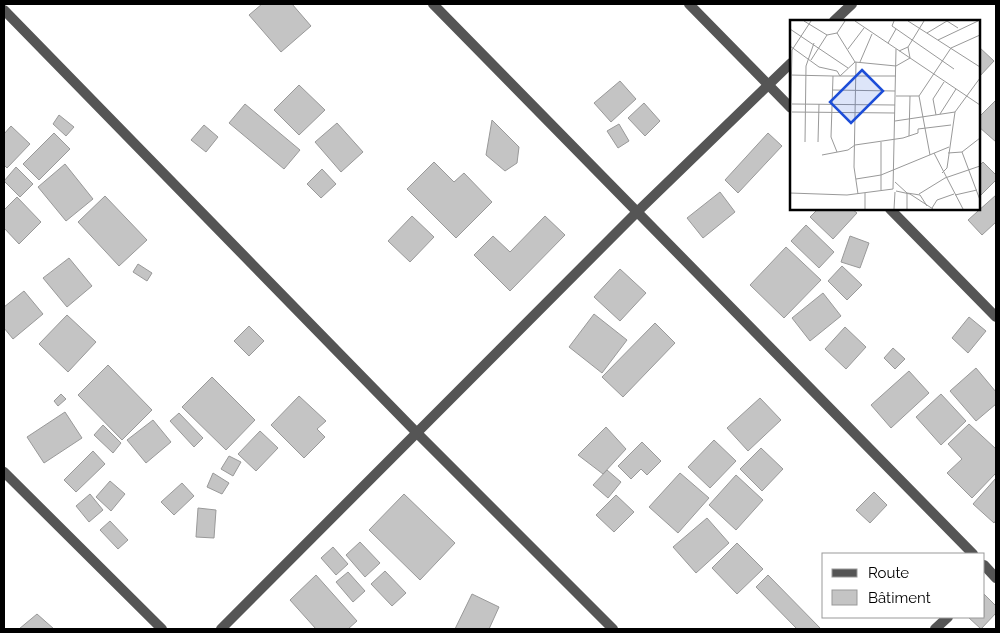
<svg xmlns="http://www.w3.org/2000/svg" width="1000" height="633" font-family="Raleway,sans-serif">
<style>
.building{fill:#c4c4c4;stroke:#999}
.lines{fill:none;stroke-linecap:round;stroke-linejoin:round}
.street{stroke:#555;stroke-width:10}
.inset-road{fill:none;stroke:#999;stroke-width:1}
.view{fill:#1d4ed8;fill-opacity:0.15;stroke:#1d4ed8;stroke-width:2.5}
.inset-edge{fill:none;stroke:#000;stroke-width:2.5}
</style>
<rect width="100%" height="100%" fill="#fff"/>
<g class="building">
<polygon points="262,4 292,4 311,26 281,52 249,15"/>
<polygon points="979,47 994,61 979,77"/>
<polygon points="620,81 636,99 611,122 594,103"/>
<polygon points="299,85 325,110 299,135 274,110"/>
<polygon points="996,100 996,142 979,127 979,117"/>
<polygon points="644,103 660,121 645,136 628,118"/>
<polygon points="245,104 300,150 284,169 229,123"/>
<polygon points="59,115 74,127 66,136 53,124"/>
<polygon points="492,120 519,147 517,163 505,171 486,155"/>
<polygon points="337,123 363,152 341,172 315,142"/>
<polygon points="619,124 629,141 618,148 607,131"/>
<polygon points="204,125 218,137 206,152 191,140"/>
<polygon points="11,126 30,144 7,168 4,165 4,134"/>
<polygon points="54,133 70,149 39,180 23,164"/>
<polygon points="768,133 782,146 738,193 725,180"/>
<polygon points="434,162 454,182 464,173 492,202 456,238 407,189"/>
<polygon points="983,162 996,175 996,180 979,197 979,166"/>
<polygon points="65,164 93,199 66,221 38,187"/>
<polygon points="16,167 33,184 20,197 4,181"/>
<polygon points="322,169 336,184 321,198 307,184"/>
<polygon points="720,192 735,212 703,238 687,218"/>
<polygon points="996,195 996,222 982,235 968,220"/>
<polygon points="105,196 147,240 119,266 78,222"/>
<polygon points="17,197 41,222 19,244 4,228 4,210"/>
<polygon points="818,209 852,209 857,213 833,239 810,217"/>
<polygon points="412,216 434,237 410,262 388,241"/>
<polygon points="545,216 565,235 510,291 474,255 493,236 510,252"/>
<polygon points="806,225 834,252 819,268 791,241"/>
<polygon points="850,236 869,243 860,268 841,262"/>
<polygon points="786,247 821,280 784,318 750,285"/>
<polygon points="69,258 92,286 67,307 43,278"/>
<polygon points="138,264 152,273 147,281 133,272"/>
<polygon points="842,266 862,285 847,300 828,281"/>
<polygon points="620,269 646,293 620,321 594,297"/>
<polygon points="24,291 43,314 13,339 4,328 4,307"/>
<polygon points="823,293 841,316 810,341 792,318"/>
<polygon points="594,314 627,340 602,373 569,347"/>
<polygon points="67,315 96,342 68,372 39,344"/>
<polygon points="969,317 986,331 968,353 952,338"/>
<polygon points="655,323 675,343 623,397 602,377"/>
<polygon points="249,326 264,341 249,356 234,341"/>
<polygon points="845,327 866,347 846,369 825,349"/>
<polygon points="893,348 905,359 895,369 884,358"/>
<polygon points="108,365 152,410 122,440 78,395"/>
<polygon points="976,368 996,392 996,404 976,421 950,391"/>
<polygon points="909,371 929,393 891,428 871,405"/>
<polygon points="212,377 255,420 226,450 182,407"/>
<polygon points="61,394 66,399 58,406 54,401"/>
<polygon points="941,394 966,421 941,445 916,417"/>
<polygon points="299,396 326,421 317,429 325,437 304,458 271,425"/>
<polygon points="760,398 781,420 748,451 727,428"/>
<polygon points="65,412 82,438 44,463 27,437"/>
<polygon points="179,413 203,438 194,447 170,421"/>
<polygon points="153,420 171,442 146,463 127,440"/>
<polygon points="969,424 996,449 996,473 972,498 947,473 962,459 948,444"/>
<polygon points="103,425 121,443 113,453 94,435"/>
<polygon points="606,427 626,449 603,474 578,455"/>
<polygon points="260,431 278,448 256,471 238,454"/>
<polygon points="714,440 736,461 710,488 688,467"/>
<polygon points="642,442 661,461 647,475 641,469 631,479 618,466"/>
<polygon points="761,448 783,469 762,491 740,469"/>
<polygon points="93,451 105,464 76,492 64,480"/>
<polygon points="229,456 241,462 233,476 221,469"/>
<polygon points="607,470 621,482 608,498 593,485"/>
<polygon points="213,473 229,483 222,494 207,487"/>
<polygon points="680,473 709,498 678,533 649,507"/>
<polygon points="736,475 763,500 736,530 709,505"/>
<polygon points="996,478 996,520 994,523 973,504"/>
<polygon points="110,481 125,494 111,511 96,497"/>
<polygon points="182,483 194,496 174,515 161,502"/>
<polygon points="874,492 887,505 870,523 856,510"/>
<polygon points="90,494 103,510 89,522 76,506"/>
<polygon points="404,494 455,543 420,580 369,530"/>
<polygon points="616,495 634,512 614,532 596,515"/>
<polygon points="198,508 216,510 214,538 196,537"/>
<polygon points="707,518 729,543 696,573 673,547"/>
<polygon points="110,521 128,540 118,549 100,530"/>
<polygon points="360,542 380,563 365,577 346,555"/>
<polygon points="737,543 763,569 737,594 712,568"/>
<polygon points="333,547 348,564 336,575 321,558"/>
<polygon points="385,571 406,593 392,606 371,584"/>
<polygon points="348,572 365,591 353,602 336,582"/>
<polygon points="316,575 357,621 348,629 316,629 290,600"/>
<polygon points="768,575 821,629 797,629 756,587"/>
<polygon points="472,594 499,607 489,629 455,629"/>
<polygon points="984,594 996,606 996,613 981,629 968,617 984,617"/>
<polygon points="37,614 54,629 19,629"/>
</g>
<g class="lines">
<g class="street">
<polyline points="433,4 973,554"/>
<polyline points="689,4 791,108"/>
<polyline points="4,10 417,433 613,629"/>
<polyline points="834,21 852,4"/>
<polyline points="890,209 996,317"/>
<polyline points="4,472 162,629"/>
<polyline points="984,565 996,578"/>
<polyline points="221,629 637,212 791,63"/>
<polyline points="935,629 948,617"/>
</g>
</g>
<g transform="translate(790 20)">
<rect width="190" height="190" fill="#fff"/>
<path class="inset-road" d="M 14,1 L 37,15 L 47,13M 55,1 L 47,13 L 65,42 L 106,46 L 120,38 L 118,27M 65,1 L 190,85M 104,1 L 102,6 L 164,49M 118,1 L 190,47M 0,9 L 58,48M 137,13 L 157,1 L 168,8M 148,20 L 188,1M 98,23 L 106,9M 0,26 L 29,47 L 47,51 L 50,56 L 106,56M 58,29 L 74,8M 109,31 L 118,27 L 134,1M 21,40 L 37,15M 66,42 L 64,147 L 68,174M 70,42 L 82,14M 0,55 L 43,56M 43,70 L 105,71M 106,76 L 129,76 L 140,135M 129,76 L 161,28 L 190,15M 2,84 L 105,85M 2,92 L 105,93M 150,94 L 166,69M 146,95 L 143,79 L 154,62M 105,101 L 165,92M 119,116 L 120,76M 0,122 L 2,30 L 21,1M 15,122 L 16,46 L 24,23M 28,122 L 29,84M 91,122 L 91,170M 47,132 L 41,117 L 43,56 L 50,56 L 65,42M 172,132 L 190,180M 144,133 L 173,189M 158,133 L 172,132 L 190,118M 32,135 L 58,130 L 65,125 L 113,118 L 128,113 L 128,109 L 161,105M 152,153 L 157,148 L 165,92 L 190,58M 66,159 L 91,155 L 159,127M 105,162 L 117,173 L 130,175 L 137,186M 103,169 L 106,29M 106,171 L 120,174 L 143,189M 0,173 L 57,175 L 103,169M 129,174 L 155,158 L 190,146M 165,175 L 187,170M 142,188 L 147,180 L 164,174M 75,189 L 75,173M 104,189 L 105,172M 117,189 L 117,173"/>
<path class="view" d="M 72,50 L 93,71 L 61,103 L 40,82 Z"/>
<rect width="190" height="190" class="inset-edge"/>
</g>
<rect width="1000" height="633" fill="none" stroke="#000000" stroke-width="10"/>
<rect x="822" y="553" width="162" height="65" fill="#ffffff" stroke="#999999"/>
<rect x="832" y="569" width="25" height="8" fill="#555555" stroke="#999999"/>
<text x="868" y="578" font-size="15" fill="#000000">Route</text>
<rect x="832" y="590" width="25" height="15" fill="#c4c4c4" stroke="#999999"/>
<text x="868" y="603" font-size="15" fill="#000000">Bâtiment</text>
</svg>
